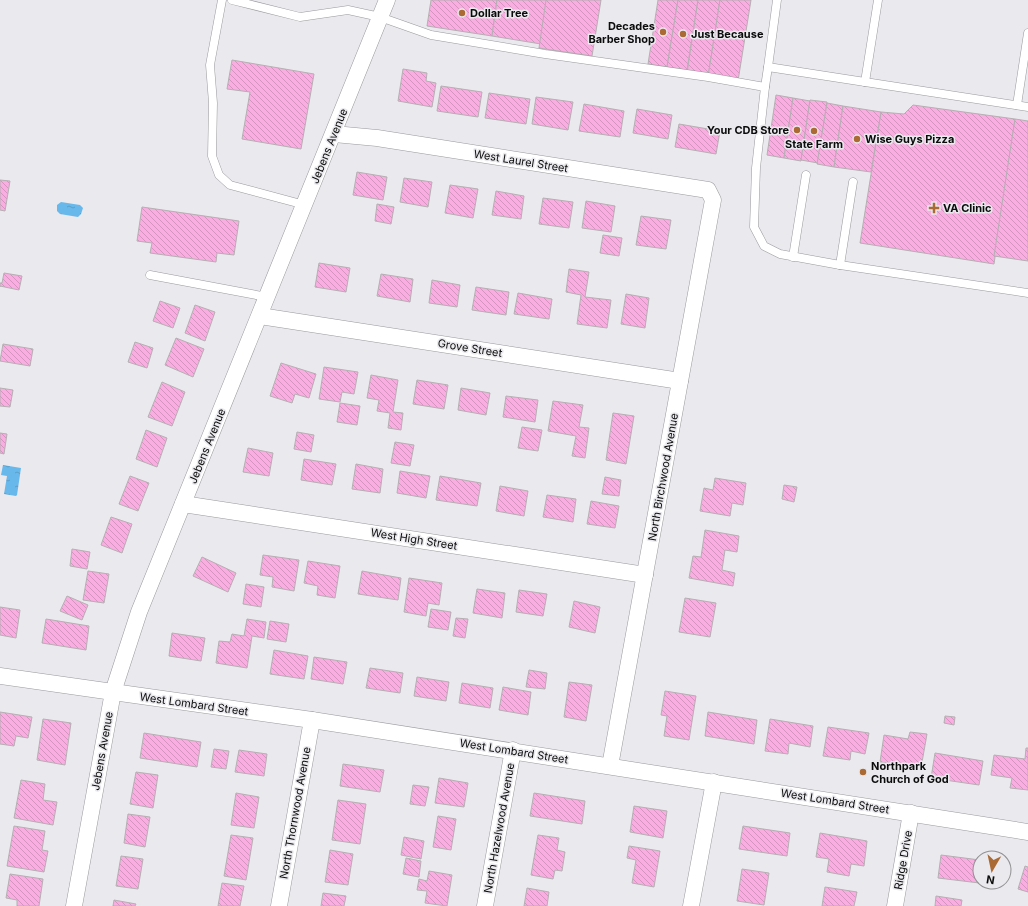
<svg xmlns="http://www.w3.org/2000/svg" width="1028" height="906" font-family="Inter,sans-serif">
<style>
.water{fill:url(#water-ripples)}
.building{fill:url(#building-back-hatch);stroke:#b4b0b3}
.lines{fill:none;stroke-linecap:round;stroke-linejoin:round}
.lane-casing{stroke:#9a999d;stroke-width:9}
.street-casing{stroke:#9a999d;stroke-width:17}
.lane{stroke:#fff;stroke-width:8}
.street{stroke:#fff;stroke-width:16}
.poi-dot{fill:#ab6a33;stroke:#eae9ed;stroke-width:1.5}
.labels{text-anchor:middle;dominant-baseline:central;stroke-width:3;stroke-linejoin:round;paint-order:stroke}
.poi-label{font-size:11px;font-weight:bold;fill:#0b0b0c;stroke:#eae9ed;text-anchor:start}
.street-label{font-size:11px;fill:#0b0b0c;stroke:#eae9ed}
</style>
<defs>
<pattern id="water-ripples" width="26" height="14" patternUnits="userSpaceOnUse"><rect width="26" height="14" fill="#68b8ec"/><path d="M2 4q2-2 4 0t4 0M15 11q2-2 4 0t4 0" fill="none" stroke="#599dc9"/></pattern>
<pattern id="building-back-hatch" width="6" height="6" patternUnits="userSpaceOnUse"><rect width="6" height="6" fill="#f9ade0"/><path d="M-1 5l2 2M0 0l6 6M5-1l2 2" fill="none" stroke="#d494bf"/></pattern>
</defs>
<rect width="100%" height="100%" fill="#eae9ed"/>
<g class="water">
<polygon points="61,202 80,205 83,208 81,214 78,217 60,214 57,211 57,205"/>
<polygon points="3,465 21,468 17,495 16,496 4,494 7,476 1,475"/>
</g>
<g class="building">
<polygon points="431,0 497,0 492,36 427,26"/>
<polygon points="497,0 547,0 541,44 492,36"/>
<polygon points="546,0 601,0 592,56 539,48"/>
<polygon points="658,0 678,0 667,67 648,64"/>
<polygon points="678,0 698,0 687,70 667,67"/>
<polygon points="698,0 720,0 708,77 687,73"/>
<polygon points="720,0 751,0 738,81 708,77"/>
<polygon points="232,60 314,74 301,149 242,139 250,92 227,89"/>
<polygon points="403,69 427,73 426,81 436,83 432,107 398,101"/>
<polygon points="441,86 482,92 478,117 437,111"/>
<polygon points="489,93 530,99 526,124 485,118"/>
<polygon points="776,95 793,98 784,158 767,155"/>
<polygon points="536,97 573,102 568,130 532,124"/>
<polygon points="793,98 810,101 801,161 784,158"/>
<polygon points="810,100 827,102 818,163 801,160"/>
<polygon points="827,103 843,106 834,167 817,164"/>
<polygon points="584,104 624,111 620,137 579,131"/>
<polygon points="913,105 1015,119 994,264 860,243 881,112 904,114"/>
<polygon points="843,106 881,112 871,172 834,167"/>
<polygon points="637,109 672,115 668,139 633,133"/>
<polygon points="1015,119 1028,121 1028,261 994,256"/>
<polygon points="679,124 720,131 716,154 675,147"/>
<polygon points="357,172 387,177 383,200 353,195"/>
<polygon points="404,178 432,182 428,207 400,202"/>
<polygon points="0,180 10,181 5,211 0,210"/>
<polygon points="450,185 478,189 473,218 445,213"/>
<polygon points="496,191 524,196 521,219 492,215"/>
<polygon points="543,198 573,202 569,228 539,224"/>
<polygon points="586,201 615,206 611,232 582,228"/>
<polygon points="377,204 394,207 391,224 375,221"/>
<polygon points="142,207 239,221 234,255 217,253 216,262 150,253 152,243 137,241"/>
<polygon points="641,216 671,220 666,249 636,245"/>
<polygon points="603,235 622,238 619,256 600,253"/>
<polygon points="319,263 350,268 346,292 315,287"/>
<polygon points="569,269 589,272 585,297 611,300 607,328 577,324 581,295 566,292"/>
<polygon points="4,273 22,276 19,290 0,286 0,287 0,283 2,283"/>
<polygon points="381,274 413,279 410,302 377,296"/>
<polygon points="432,280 460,285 457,307 429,303"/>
<polygon points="476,287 509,292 506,315 472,310"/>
<polygon points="518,293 552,299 549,319 514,314"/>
<polygon points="626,294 649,298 645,328 621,324"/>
<polygon points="160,301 180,308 173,328 153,321"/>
<polygon points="195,305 215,312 205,341 185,333"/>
<polygon points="176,338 204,349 193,377 165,365"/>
<polygon points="135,342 153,348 147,368 128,362"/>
<polygon points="3,344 33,349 30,366 0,361"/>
<polygon points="281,363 316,374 309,398 295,394 292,403 270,396"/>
<polygon points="324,367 358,372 354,394 342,392 340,402 319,399"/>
<polygon points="371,375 398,380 393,412 403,413 401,430 388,428 390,413 377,411 379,400 367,398"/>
<polygon points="417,380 448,385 444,409 413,404"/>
<polygon points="162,382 185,392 172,426 148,417"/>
<polygon points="0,388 13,390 10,407 0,406"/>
<polygon points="461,388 490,393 486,415 458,410"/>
<polygon points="506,396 538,400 535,422 503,417"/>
<polygon points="553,401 583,405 579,427 589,428 585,458 572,456 576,436 548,431"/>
<polygon points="340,403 360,406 357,425 337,422"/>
<polygon points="613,413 634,416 626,464 606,460"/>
<polygon points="522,427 542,430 538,451 518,448"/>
<polygon points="146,430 167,438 157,467 136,459"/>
<polygon points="297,432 314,435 311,452 294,449"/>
<polygon points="0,433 7,434 4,454 0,453"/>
<polygon points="395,442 414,445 410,466 391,463"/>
<polygon points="248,448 273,453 269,476 243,472"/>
<polygon points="304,459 336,464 332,485 301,480"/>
<polygon points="356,464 383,469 380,493 352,489"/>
<polygon points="400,471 430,476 426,498 397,493"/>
<polygon points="130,476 149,483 138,511 119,504"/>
<polygon points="440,476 481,483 477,506 436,500"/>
<polygon points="605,477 621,480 619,496 602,494"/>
<polygon points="715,478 746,483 743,505 732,503 730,516 700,511 704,488 713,490"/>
<polygon points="784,485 797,487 794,502 782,499"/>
<polygon points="500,486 528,491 524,516 496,511"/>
<polygon points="547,495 576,499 573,522 543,517"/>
<polygon points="591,501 619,506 615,528 587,524"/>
<polygon points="111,517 132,524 122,553 101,545"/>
<polygon points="705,530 739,536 737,552 725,550 722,570 735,573 733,586 689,578 693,556 701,557"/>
<polygon points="72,549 90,552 87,569 70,566"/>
<polygon points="263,555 299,560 294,591 272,587 273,577 260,575"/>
<polygon points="202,557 236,573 228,592 193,576"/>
<polygon points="308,561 340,566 335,598 317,595 318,586 304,583"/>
<polygon points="88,571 109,574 104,603 83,600"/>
<polygon points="362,571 401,578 398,600 358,594"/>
<polygon points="409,578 442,583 439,605 428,603 426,616 404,612"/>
<polygon points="246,584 264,587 261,607 243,604"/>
<polygon points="477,589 505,593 502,618 473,613"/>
<polygon points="519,590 547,594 543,616 516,612"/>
<polygon points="67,596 88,605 82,620 60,611"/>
<polygon points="685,598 716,603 710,637 679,632"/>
<polygon points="574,601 600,607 595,633 569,627"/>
<polygon points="0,607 20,610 16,638 0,635"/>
<polygon points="431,609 451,612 448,630 428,627"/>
<polygon points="456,618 468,619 465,638 453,636"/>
<polygon points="46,619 89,626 86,650 42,643"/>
<polygon points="247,619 266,622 264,638 252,636 247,668 216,663 219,641 230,642 232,634 244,636"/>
<polygon points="270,621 289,624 286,642 267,639"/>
<polygon points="172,633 205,638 201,661 169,656"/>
<polygon points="274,650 308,656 304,679 270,674"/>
<polygon points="314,657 347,662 343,684 311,679"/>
<polygon points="370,668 403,673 400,693 366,688"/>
<polygon points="529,670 547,673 545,689 526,687"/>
<polygon points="417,677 449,682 446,701 414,696"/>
<polygon points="569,682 592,685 586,721 564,717"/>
<polygon points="462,683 493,688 490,708 459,703"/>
<polygon points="503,687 531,692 528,715 499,710"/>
<polygon points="665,691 696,696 689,740 664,736 667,716 661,715"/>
<polygon points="0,712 32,717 28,738 16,736 14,746 0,744"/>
<polygon points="708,712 757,720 754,744 705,736"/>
<polygon points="945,716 955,717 954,725 944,723"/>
<polygon points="43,719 71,723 65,765 37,760"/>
<polygon points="770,719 813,726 810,747 789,743 788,754 765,751"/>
<polygon points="828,727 869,733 865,754 851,751 850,760 823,756"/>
<polygon points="910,732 927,734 921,768 880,762 884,735 908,739"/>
<polygon points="144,733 201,742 197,767 140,758"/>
<polygon points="1026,748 1028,748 1028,790 1010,788 1012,778 991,775 994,755 1025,759"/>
<polygon points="214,749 229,751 226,769 211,767"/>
<polygon points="239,750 267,754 264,776 235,772"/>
<polygon points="935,753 983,761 979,785 931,778"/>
<polygon points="343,764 384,770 380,792 340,786"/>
<polygon points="136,772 158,775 153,808 130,804"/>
<polygon points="439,778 468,783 464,807 435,803"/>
<polygon points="21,780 45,784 43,800 57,802 53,825 14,818"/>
<polygon points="413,785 429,787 425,806 410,804"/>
<polygon points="236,793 259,797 254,828 231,825"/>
<polygon points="534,793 585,801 582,824 530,816"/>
<polygon points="338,800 366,804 360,844 332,840"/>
<polygon points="634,806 667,811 663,838 630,832"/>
<polygon points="128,814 150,817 145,847 124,843"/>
<polygon points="438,816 456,819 451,850 433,847"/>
<polygon points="14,826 45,831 42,850 48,851 44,872 7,866"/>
<polygon points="743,826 790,833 787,856 739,849"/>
<polygon points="820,833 867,841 864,866 851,864 849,876 827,872 829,859 816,857"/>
<polygon points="231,835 253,838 246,880 224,876"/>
<polygon points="538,835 559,838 557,850 565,852 562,871 555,870 553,879 531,875"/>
<polygon points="404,837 424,841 421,859 401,855"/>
<polygon points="629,846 660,851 654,887 632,883 636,860 627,858"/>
<polygon points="330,850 353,854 348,885 325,882"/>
<polygon points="941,855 980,860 980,882 997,882 996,885 938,878"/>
<polygon points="121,856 143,859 138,889 116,886"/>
<polygon points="406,858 421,861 419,877 403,874"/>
<polygon points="1025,866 1028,867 1028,892 1018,889"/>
<polygon points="742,869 769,873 764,905 737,901"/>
<polygon points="429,871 452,875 447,906 425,903 427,891 417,890 419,879 427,881"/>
<polygon points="10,874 43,879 39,906 17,906 17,900 6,898"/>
<polygon points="222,883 244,886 240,906 218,906"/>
<polygon points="825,887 857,892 854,906 822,906"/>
<polygon points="527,888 549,892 547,906 524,906"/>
<polygon points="323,893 346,896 344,906 321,906"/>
<polygon points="936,896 962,900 961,906 935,906"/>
<polygon points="114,900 136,904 135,906 113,906"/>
</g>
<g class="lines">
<defs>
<g id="lane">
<polyline points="222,0 210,65 213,103 212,156 219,175 230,185 305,205"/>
<polyline points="232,0 300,17 348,10 380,17 431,35 545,54 708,77 765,87 756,168 754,227 764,246 780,254 840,265 1028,293"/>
<polyline points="777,0 768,67 865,82"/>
<polyline points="878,0 865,82 1028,107"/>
<polyline points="765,87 768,67"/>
<polyline points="1017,105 1028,33"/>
<polyline points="793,257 806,175"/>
<polyline points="840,265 853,182"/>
<polyline points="150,275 267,297"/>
</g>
<g id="street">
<polyline points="334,134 377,138 708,190 713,200 610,766"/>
<polyline points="260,316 680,381"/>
<polyline points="183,504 645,575"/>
<polyline points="0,676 113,692 312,720 1028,832"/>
<polyline points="74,906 113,692 139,612 387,0"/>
<polyline points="279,906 312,720"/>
<polyline points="485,906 513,750"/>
<polyline points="691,906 714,782"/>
<polyline points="895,906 911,813"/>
</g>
</defs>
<use href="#lane" class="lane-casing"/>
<use href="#street" class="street-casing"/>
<use href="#lane" class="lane"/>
<use href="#street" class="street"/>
</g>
<g class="poi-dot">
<circle cx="462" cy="13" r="4"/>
<circle cx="663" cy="32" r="4"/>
<circle cx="683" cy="34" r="4"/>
<circle cx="797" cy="130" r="4"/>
<circle cx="814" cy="131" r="4"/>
<circle cx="857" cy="139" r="4"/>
<path d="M932 202h4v4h4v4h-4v4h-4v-4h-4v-4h4z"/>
<circle cx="863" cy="772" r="4"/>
</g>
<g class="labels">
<g class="poi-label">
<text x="470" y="13">Dollar Tree</text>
<text x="655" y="26" text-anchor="end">Decades<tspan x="655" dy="13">Barber Shop</tspan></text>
<text x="691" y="34">Just Because</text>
<text x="789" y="130" text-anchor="end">Your CDB Store</text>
<text x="865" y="139">Wise Guys Pizza</text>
<text x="814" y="144" text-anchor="middle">State Farm</text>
<text x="943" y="208">VA Clinic</text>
<text x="871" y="766">Northpark<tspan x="871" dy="13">Church of God</tspan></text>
</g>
<g class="street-label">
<text transform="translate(329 146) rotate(-68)">Jebens Avenue</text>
<text transform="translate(521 161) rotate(9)">West Laurel Street</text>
<text transform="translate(470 348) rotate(9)">Grove Street</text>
<text transform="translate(207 446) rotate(-68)">Jebens Avenue</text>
<text transform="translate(663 477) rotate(-80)">North Birchwood Avenue</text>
<text transform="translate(414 539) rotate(9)">West High Street</text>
<text transform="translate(194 704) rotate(8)">West Lombard Street</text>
<text transform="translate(102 751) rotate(-80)">Jebens Avenue</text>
<text transform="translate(514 751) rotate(9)">West Lombard Street</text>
<text transform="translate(835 801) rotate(9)">West Lombard Street</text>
<text transform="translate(295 813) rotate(-80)">North Thornwood Avenue</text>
<text transform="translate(499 828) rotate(-80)">North Hazelwood Avenue</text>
<text transform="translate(903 860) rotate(-80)">Ridge Drive</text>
</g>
</g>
<g transform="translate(992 870) rotate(189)"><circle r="19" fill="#eae9ed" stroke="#919093"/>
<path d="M0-3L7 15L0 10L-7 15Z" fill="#ab6a33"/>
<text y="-6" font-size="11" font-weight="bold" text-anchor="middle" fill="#0b0b0c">N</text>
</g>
</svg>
